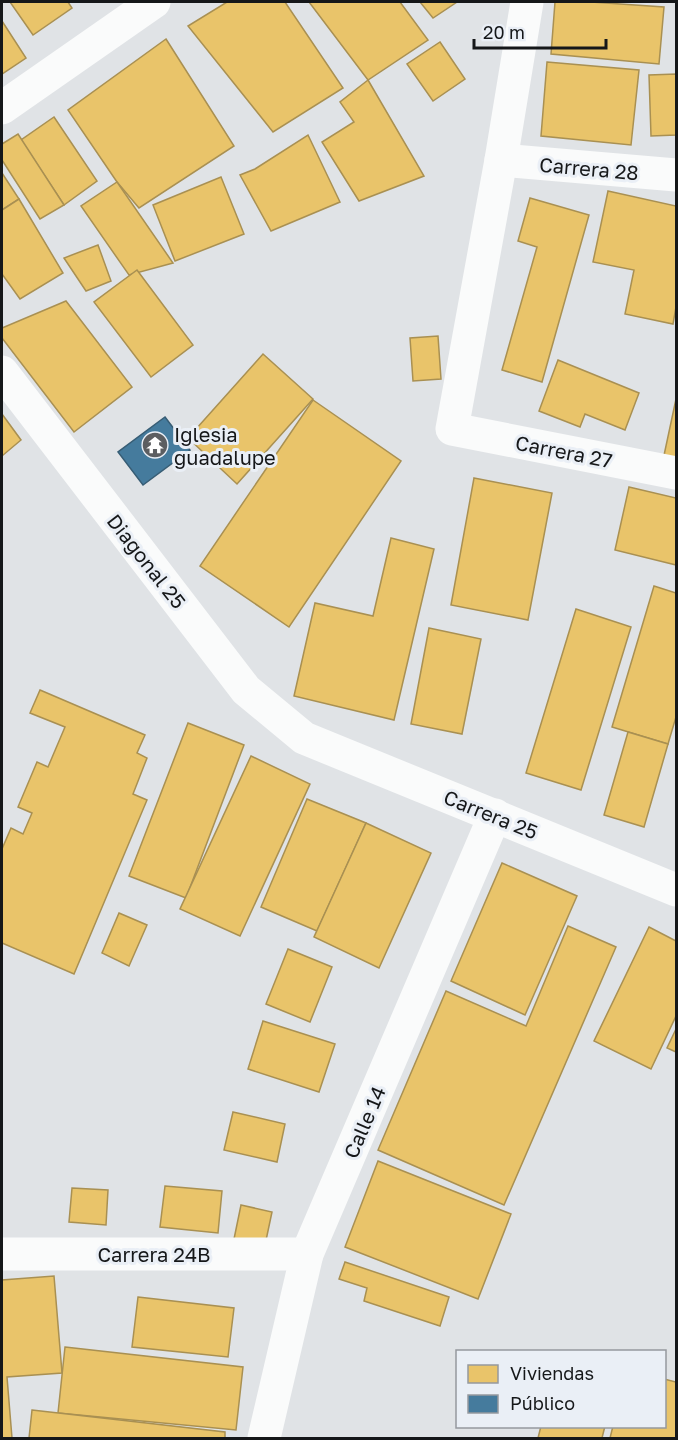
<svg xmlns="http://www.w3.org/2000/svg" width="678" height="1440" font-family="'Golos Text',sans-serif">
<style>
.homes{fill:#e9c46a;stroke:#a99052;stroke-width:1.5}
.public{fill:#457b9d;stroke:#375d75;stroke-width:1.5}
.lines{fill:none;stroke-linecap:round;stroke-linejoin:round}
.minor{stroke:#fafbfb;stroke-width:33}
.major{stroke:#fafbfb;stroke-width:33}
.labels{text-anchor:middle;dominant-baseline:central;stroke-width:6;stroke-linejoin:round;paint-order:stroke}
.street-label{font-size:20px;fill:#151719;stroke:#eaeff6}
.poi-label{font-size:20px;fill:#151719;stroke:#eaeff6;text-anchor:start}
</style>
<rect width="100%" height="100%" fill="#e0e3e6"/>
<g class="homes">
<polygon points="10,2 68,2 72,8 33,35"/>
<polygon points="227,2 285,2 343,88 273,132 188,26"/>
<polygon points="309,2 400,2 428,40 368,80"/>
<polygon points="420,2 457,2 433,18"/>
<polygon points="555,2 591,2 664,7 659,64 551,54"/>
<polygon points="2,21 26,58 2,74"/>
<polygon points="166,39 234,146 139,208 117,182 68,110"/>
<polygon points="440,42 465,79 433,101 407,64"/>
<polygon points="547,62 639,70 631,145 541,136"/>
<polygon points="676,74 676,135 651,136 649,75"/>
<polygon points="368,80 424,176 359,201 322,142 354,122 340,102"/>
<polygon points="54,117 97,181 64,205 21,140"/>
<polygon points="18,134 64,205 40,219 2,160 2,144"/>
<polygon points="308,135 340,202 271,231 240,175 255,169"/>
<polygon points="2,173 19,199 2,210"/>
<polygon points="221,177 244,234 175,261 153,205"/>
<polygon points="117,182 173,263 129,275 81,206"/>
<polygon points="608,191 676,206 676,307 673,324 625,314 634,270 593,262"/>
<polygon points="530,198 589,215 542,382 502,370 537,247 518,241"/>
<polygon points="19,199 63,273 20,299 2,274 2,210"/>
<polygon points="98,245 111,281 86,291 64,258"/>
<polygon points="137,270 193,345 151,377 94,302"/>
<polygon points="66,301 132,387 74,432 2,338 2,328"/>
<polygon points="438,336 441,379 413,381 410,338"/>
<polygon points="263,354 313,399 237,484 188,438"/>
<polygon points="558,360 639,393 625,430 585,414 580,427 539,411"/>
<polygon points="676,399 676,463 663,460"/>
<polygon points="313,400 401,461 289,627 200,566"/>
<polygon points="2,414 21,440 2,456"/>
<polygon points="474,478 552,493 528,620 451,605"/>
<polygon points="629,487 676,498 676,565 615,550"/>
<polygon points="391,538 434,549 394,720 294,696 315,603 373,616"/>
<polygon points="654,586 676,593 676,717 668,744 612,727"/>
<polygon points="576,609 631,627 581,790 526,773"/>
<polygon points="429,628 481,639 462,734 411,724"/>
<polygon points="40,690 145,735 137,753 147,758 133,794 147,800 74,974 2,943 2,849 11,828 23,834 32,813 18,807 37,762 48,767 65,727 30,713"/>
<polygon points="188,723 244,745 186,898 129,876"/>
<polygon points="628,732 668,744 644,827 604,815"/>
<polygon points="251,756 310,784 240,936 180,909"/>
<polygon points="307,799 366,823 317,931 261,907"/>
<polygon points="366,823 431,853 379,968 314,937"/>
<polygon points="502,863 577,896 525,1015 451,981"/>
<polygon points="119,913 147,925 129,966 102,953"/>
<polygon points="568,926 616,947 504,1205 378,1150 446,991 526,1026"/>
<polygon points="649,927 676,941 676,1016 651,1069 594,1041"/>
<polygon points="288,949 332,967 310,1022 266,1004"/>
<polygon points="263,1021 335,1044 319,1092 248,1069"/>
<polygon points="676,1029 676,1052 667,1048"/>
<polygon points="233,1112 285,1124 277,1162 224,1150"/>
<polygon points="378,1161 511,1214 478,1299 345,1247"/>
<polygon points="165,1186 222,1191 218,1233 160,1227"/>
<polygon points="72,1188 108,1190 106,1225 69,1222"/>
<polygon points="241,1205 272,1212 265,1245 234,1239"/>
<polygon points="345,1262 449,1297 440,1326 364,1301 367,1288 339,1279"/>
<polygon points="54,1276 62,1373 7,1377 12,1438 2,1438 2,1280"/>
<polygon points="138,1297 234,1308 228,1357 132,1347"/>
<polygon points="65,1347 243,1367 236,1430 58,1413"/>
<polygon points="664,1379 676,1382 676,1438 610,1438 613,1426 664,1426"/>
<polygon points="32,1410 225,1432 225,1438 29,1438"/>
<polygon points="541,1426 605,1426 602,1438 538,1438"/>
</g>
<polygon class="public" points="165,417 190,450 143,485 118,452"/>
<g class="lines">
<g class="minor">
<polyline points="527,2 501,160 452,429 676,473"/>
<polyline points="2,108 154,2"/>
<polyline points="501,160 676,175"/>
<polyline points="2,1254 307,1254"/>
<polyline points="264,1438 307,1254 495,815"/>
</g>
<polyline class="major" points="2,372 246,690 304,738 676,890"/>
</g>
<defs>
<symbol id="temple-disc" viewBox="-11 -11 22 22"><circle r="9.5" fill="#5c5e61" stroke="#eaeff6"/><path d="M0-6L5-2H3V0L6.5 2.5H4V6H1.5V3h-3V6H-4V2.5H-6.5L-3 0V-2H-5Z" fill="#fff"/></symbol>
</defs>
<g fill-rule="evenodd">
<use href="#temple-disc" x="140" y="430" width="30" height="30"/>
</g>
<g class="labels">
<g class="street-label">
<text transform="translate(589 168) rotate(5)">Carrera 28</text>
<text transform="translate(564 451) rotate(11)">Carrera 27</text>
<text transform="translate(147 561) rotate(52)">Diagonal 25</text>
<text transform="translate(491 814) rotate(22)">Carrera 25</text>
<text transform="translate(364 1122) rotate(-67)">Calle 14</text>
<text x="154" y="1254">Carrera 24B</text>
</g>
<g class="poi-label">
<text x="174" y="434">Iglesia<tspan x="174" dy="23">guadalupe</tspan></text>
</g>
</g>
<rect width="678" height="1440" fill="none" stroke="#151719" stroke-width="6"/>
<rect x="456" y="1350" width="210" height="78" fill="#eaeff6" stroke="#95999e" stroke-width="1.5"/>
<rect x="468" y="1365" width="30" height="18" fill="#e9c46a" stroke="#95999e" stroke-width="1.5"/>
<text x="510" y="1380" font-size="18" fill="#151719">Viviendas</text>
<rect x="468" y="1395" width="30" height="18" fill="#457b9d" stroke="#95999e" stroke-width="1.5"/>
<text x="510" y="1410" font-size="18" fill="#151719">Público</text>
<path d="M474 39v9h132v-9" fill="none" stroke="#151719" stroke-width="3"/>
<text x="483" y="39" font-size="18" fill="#151719" stroke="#eaeff6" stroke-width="4.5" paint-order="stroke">20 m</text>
</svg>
